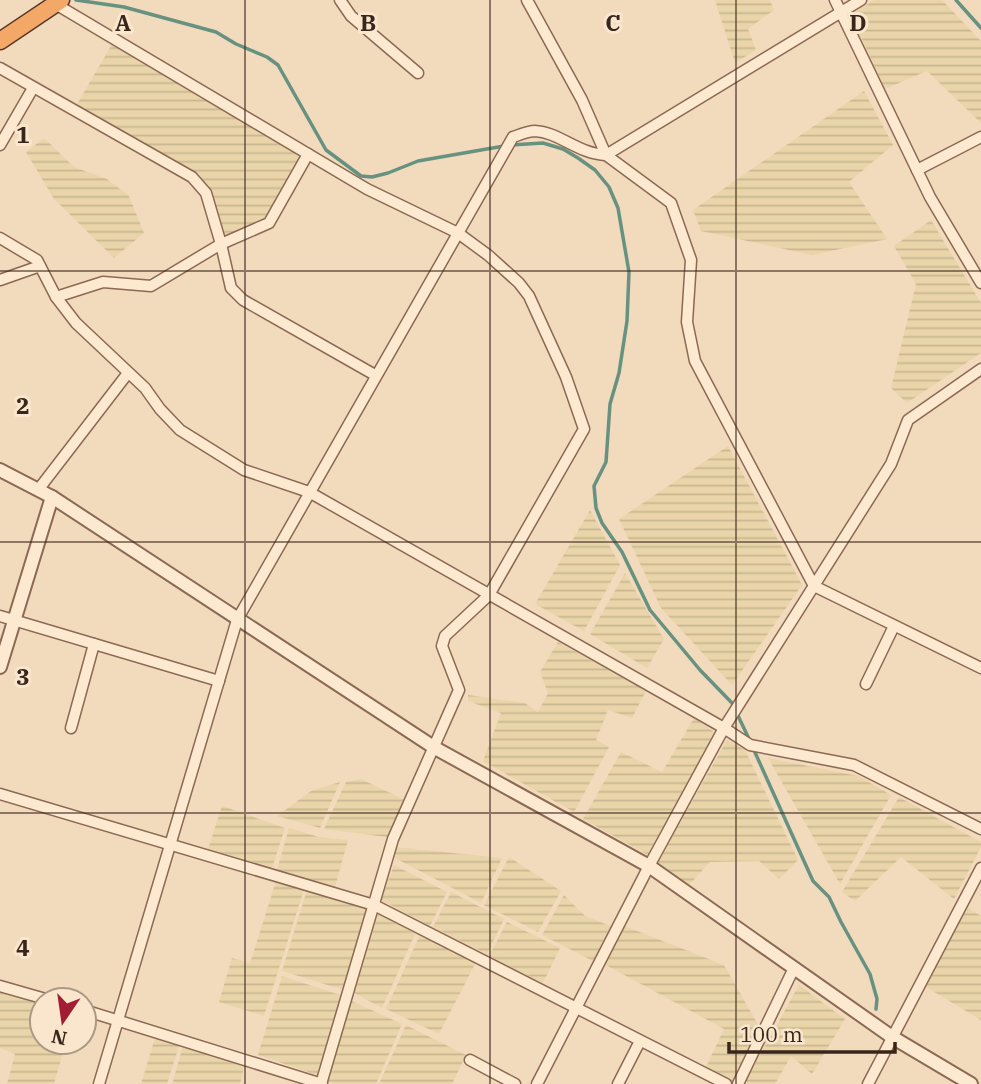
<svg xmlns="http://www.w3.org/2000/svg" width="981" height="1084" font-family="'IBM Plex Serif',serif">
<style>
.farmland{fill:url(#farmland-rules)}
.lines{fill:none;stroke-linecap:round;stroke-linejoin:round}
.stream{stroke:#679281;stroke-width:3.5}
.minor-casing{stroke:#8c6954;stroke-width:13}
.tertiary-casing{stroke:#8c6954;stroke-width:16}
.trunk-casing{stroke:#593829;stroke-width:19}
.minor{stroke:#fce9d0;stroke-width:10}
.tertiary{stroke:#fce9d0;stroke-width:12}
.trunk{stroke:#f4a868;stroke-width:16}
.grid{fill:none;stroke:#39251a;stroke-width:2;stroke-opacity:0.55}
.grid-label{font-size:23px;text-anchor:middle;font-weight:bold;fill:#39251a;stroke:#f9e6cd;stroke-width:6;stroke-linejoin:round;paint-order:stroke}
</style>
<defs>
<pattern id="farmland-rules" width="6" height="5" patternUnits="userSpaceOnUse" patternTransform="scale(1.75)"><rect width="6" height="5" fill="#e9d5a9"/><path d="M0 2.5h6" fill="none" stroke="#c9b791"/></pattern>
</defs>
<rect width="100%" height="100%" fill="#f2dabc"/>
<g class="farmland">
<polygon points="715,0 770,0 774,10 748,29 756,50 735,63"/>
<polygon points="874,0 942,0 981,41 981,123 927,71 885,89 851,15"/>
<polygon points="115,39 304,152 269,223 228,241 195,181 73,111"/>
<polygon points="864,91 893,145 849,182 887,239 812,255 701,231 693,210"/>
<polygon points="44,138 74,167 107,179 129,196 144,233 114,258 54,199 26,152"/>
<polygon points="931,220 981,303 981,353 907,403 891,388 916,284 894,246"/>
<polygon points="728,446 802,585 732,685 661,608 619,519"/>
<polygon points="590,510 620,565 584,631 535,604"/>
<polygon points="625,573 664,639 647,668 590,634"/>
<polygon points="558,642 646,691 632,718 608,710 596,740 609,747 574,812 483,761 501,713 468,701 468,695 525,703 538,712 548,693 540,672"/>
<polygon points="694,718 717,734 716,738 648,855 583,819 621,752 662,772"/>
<polygon points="727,740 745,750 798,860 779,879 759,861 710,862 688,886 657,863"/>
<polygon points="768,758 858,776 891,795 840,884"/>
<polygon points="361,779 405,800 387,837 324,829 346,782"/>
<polygon points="340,782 320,828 277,816 311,791"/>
<polygon points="899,797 981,842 981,847 954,899 901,857 855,901 842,892"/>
<polygon points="222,806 285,828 272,868 208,849"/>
<polygon points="289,828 319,837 348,840 335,887 277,870"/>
<polygon points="395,847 502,858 481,903 395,858"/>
<polygon points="509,857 561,891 538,932 484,905"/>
<polygon points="394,865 447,892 430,926 381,900"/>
<polygon points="277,878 305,886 264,1016 219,1002 232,958 250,963"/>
<polygon points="307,890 368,909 344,990 282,971"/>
<polygon points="451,892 504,919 487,954 433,927"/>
<polygon points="564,895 585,916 613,927 595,962 542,935"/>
<polygon points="965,906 981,916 981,1020 926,987"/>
<polygon points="378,914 415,934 382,1008 354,993"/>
<polygon points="507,922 560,948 543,983 489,956"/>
<polygon points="622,925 724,965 760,1028 733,1083 705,1069 724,1029 604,964"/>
<polygon points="420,935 476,962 439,1034 386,1009"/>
<polygon points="282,976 343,996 320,1076 258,1055"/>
<polygon points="799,985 845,1019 812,1074 791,1056 775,1084 744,1084"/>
<polygon points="0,992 42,1005 42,1042 66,1042 54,1084 7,1084 15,1054 0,1048"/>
<polygon points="352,1001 402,1024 376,1084 333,1084 323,1080"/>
<polygon points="406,1025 466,1055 452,1084 379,1084"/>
<polygon points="155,1038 179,1046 167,1084 141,1084"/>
<polygon points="183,1046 245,1064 240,1084 172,1084"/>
</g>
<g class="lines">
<g class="stream">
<polyline points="76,0 124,7 216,32 236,44 267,57 278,65 326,150 361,176 372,177 388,173 418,161 504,146"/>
<polyline points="956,0 981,28"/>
<polyline points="511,145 543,143 563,149 578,158 595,170 609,187 618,208 629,272 627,321 619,373 610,404 606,462 594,486 596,508 602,523 622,552 650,610 700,670 732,703 750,741"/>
<polyline points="753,748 813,881 829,897 841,922 870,974 877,999 876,1009"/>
</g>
<defs>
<g id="minor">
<polyline points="340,0 351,16 418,73"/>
<polyline points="527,0 582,100 606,155 671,203 691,260 687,322 695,361 814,586 981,668"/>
<polyline points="835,0 930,197 981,283"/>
<polyline points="52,2 367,189 458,233 488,255 519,283 529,296 566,377 584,429 489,595 445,636 442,646 459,690 393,839 321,1084"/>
<polyline points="0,68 192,177 206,193 221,244 231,288 243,300 375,375"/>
<polyline points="0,145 33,88"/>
<polyline points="917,170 981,137"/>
<polyline points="0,238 37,260 56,297 76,323 145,388 160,409 180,430 244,470 309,492 724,728 750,745 854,765 981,829"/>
<polyline points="0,280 40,266"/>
<polyline points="56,297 103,282 151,286 221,244 269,223 308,154"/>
<polyline points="38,490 128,373"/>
<polyline points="0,616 219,681"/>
<polyline points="866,684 894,626"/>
<polyline points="71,728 94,644"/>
<polyline points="0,794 374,905 726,1084"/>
<polyline points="0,986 49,1000"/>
<polyline points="84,1010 322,1084"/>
<polyline points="470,1060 515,1084"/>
<path d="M 99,1084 L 237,620 L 513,137 C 519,135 528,131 535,131 C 559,132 578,154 606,155 L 861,0"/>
<polyline points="537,1084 649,866 724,728 891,464 908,420 981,369"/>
<polyline points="618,1084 640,1041"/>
<polyline points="738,1084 793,970"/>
<polyline points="868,1084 981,868"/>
</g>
<g id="tertiary">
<polyline points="0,470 52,497 435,748 649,866 892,1037 971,1084"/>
<polyline points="0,667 52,497"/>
</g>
<polyline id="trunk" points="0,41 61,0"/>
</defs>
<use href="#minor" class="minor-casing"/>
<use href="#tertiary" class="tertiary-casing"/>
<use href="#trunk" class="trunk-casing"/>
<use href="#minor" class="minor"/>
<use href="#tertiary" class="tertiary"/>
<use href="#trunk" class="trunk"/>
</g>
<path class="grid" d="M 245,0 L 245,1084M 490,0 L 490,1084M 736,0 L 736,1084M 0,271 L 981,271M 0,542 L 981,542M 0,813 L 981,813"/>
<g class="grid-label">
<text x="123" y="31">A</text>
<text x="368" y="31">B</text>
<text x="613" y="31">C</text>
<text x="858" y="31">D</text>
<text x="23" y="143">1</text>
<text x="23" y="414">2</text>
<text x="23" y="685">3</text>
<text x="23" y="956">4</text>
</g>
<g transform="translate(63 1021) rotate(193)"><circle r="33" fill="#f9e6cd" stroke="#ac9985" stroke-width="2"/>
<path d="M0-5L12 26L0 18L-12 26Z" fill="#a11d32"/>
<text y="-10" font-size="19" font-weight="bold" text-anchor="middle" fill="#39251a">N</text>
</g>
<path d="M729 1042v10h166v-10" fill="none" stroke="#39251a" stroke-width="3.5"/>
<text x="740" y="1042" font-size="21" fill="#39251a" stroke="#f9e6cd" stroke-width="5" paint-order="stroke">100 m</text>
</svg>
